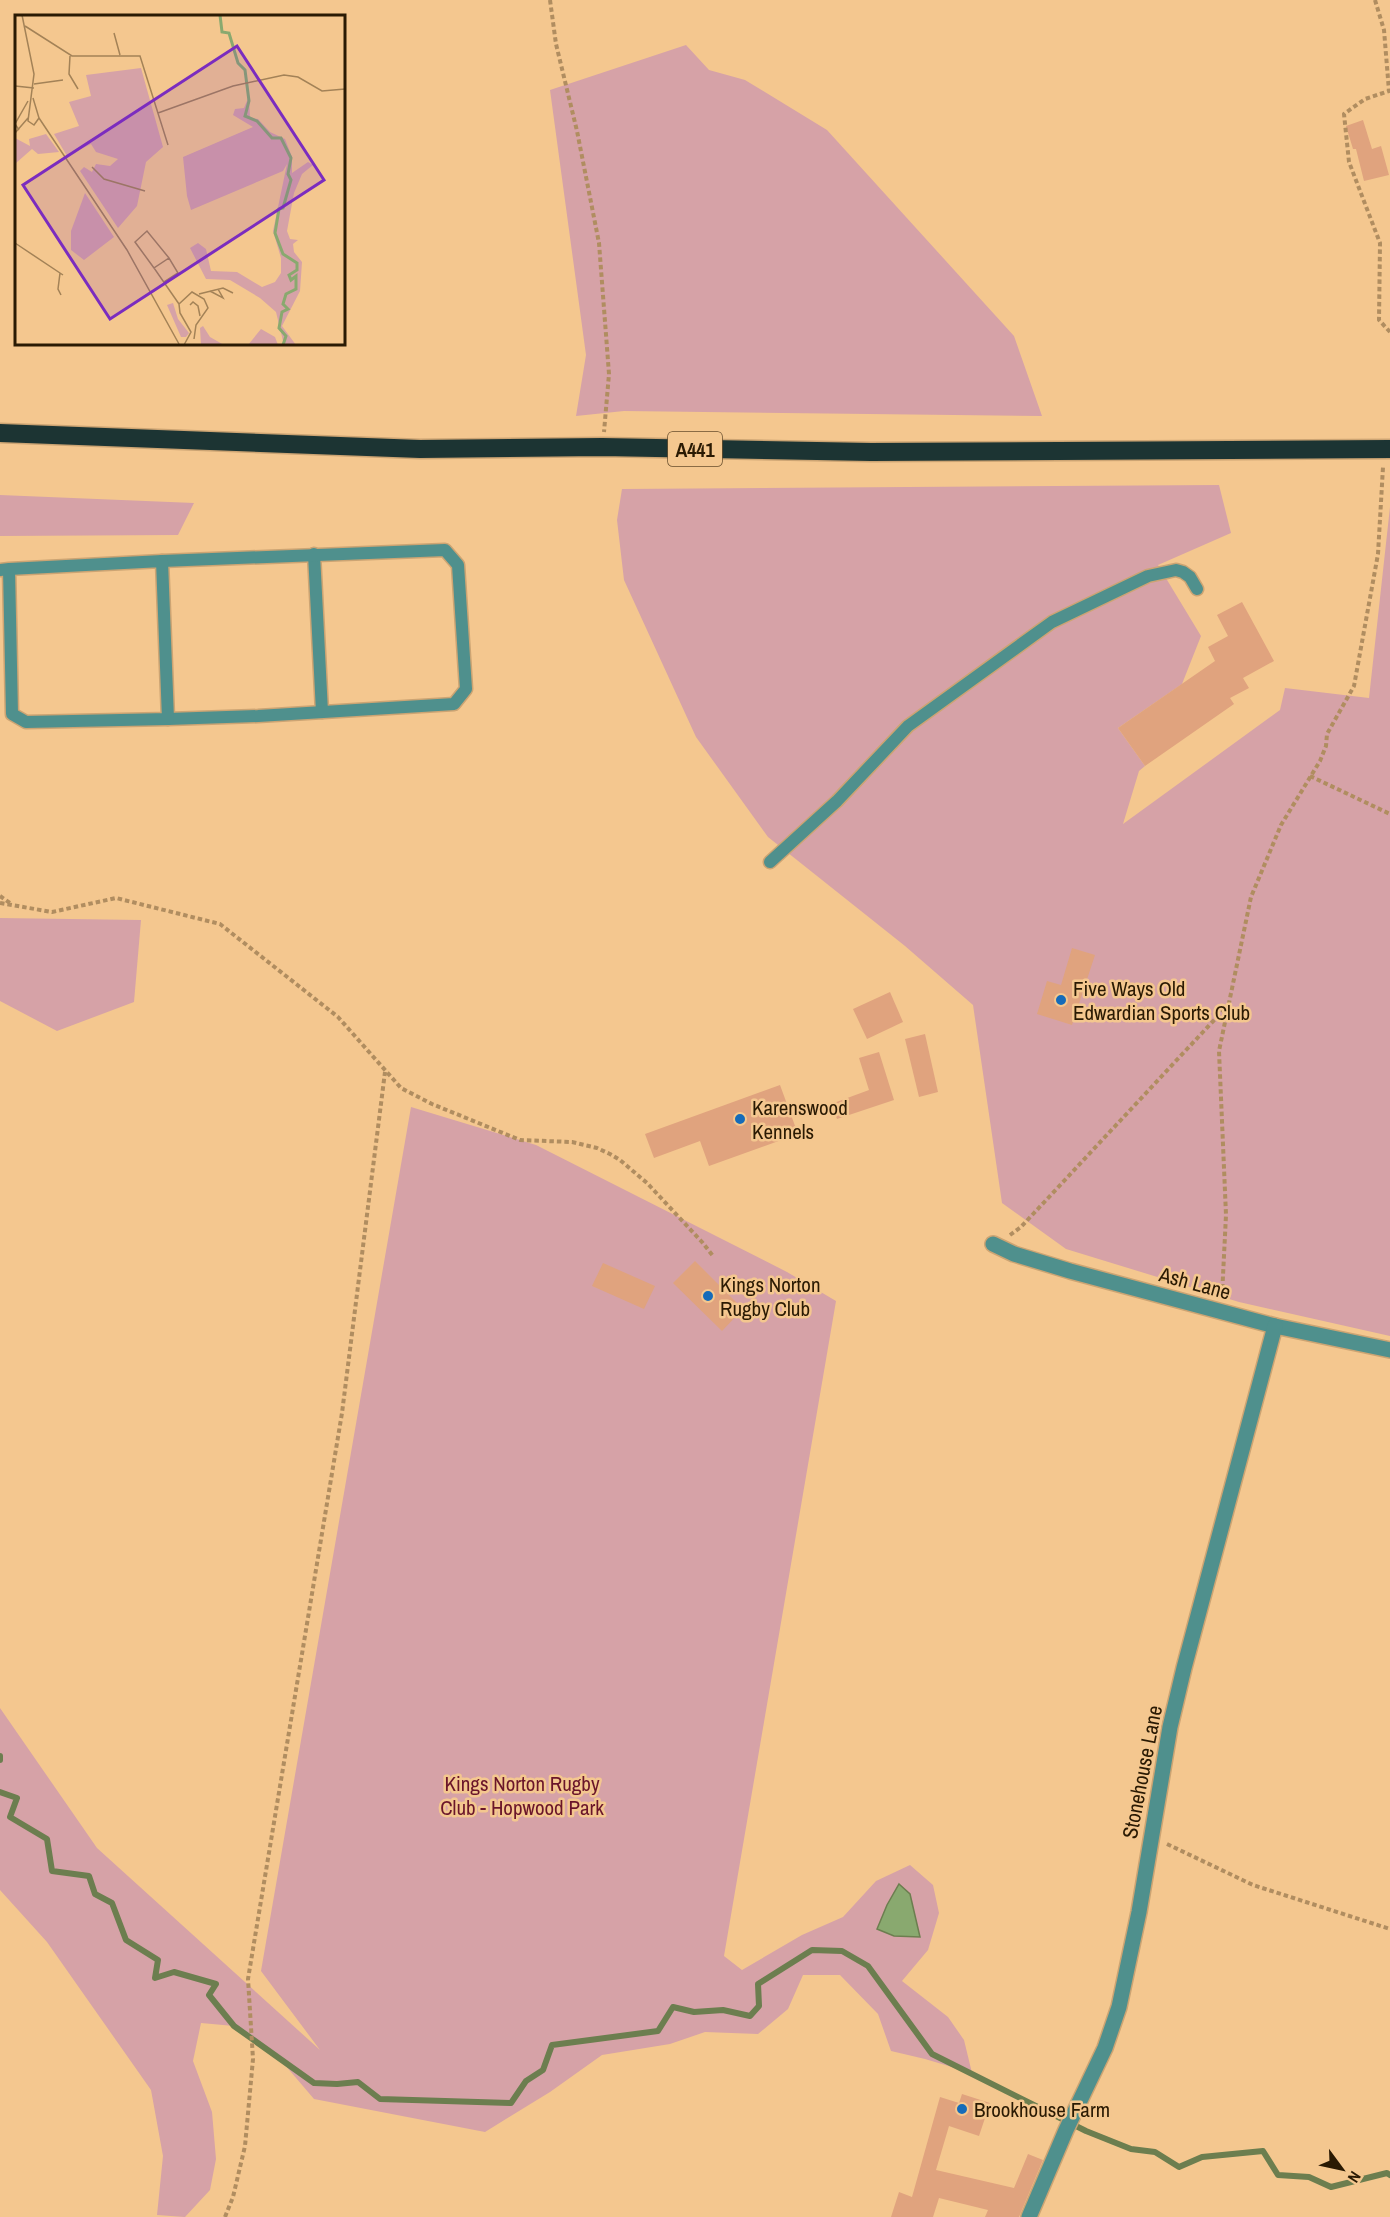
<svg xmlns="http://www.w3.org/2000/svg" width="1390" height="2217" font-family="'Archivo Narrow',sans-serif">
<style>
.green{fill:#d6a2a7}
.water{fill:#89a96f;stroke:#6c7e4f;stroke-width:1.5}
.lines{fill:none;stroke-linecap:round;stroke-linejoin:round}
.stream{stroke:#6c7e4f;stroke-width:6}
.building{fill:#e0a37e}
.lane-casing{stroke:#cca473;stroke-width:15}
.street-casing{stroke:#cca473;stroke-width:18}
.highway-casing{stroke:#cca473;stroke-width:21}
.path{stroke:#b08d60;stroke-width:4;stroke-dasharray:4.5 3;stroke-linecap:butt}
.lane{stroke:#4f908d;stroke-width:12}
.street{stroke:#4f908d;stroke-width:15}
.highway{stroke:#1c3433;stroke-width:18}
.poi-dot{fill:#166bb9;stroke:#f4c78f;stroke-width:2}
.labels{text-anchor:middle;dominant-baseline:central;stroke-width:5;stroke-linejoin:round;paint-order:stroke}
.shield{fill:#f4c78f;stroke:#674e2d;stroke-width:1.5}
.shield-label{font-size:20px;font-weight:bold;fill:#2a1a03}
.poi-label{font-size:21px;fill:#2a1a03;stroke:#f4c78f;text-anchor:start}
.street-label{font-size:21px;fill:#2a1a03;stroke:#f4c78f}
.park-label{font-size:21px;fill:#6a152a;stroke:#f4c78f}
.inset-river{fill:none;stroke:#89a96f;stroke-width:3}
.inset-road{fill:none;stroke:#a38257;stroke-width:1.5}
.view{fill:#7b2cbf;fill-opacity:0.15;stroke:#7b2cbf;stroke-width:3}
.inset-edge{fill:none;stroke:#2a1a03;stroke-width:3}
</style>
<rect width="100%" height="100%" fill="#f4c78f"/>
<g class="green">
<polygon points="686,45 709,70 745,80 827,130 1014,336 1042,416 624,411 576,416 586,355 550,90"/>
<polygon points="1219,485 1231,533 1158,565 1201,636 1182,684 1118,728 1145,766 1139,771 1123,824 1280,710 1285,688 1369,698 1390,507 1390,1336 1239,1302 1066,1249 1002,1203 973,1005 905,946 768,837 696,737 624,580 617,520 622,489"/>
<polygon points="0,495 194,503 178,535 0,536"/>
<polygon points="0,918 141,920 134,1002 57,1031 0,1001"/>
<polygon points="411,1107 536,1145 787,1272 836,1301 724,1956 742,1970 802,1935 843,1917 876,1881 910,1865 933,1885 939,1913 928,1950 902,1981 948,2017 964,2040 972,2073 925,2059 891,2051 878,2014 840,1975 803,1975 788,2009 758,2034 705,2032 670,2044 602,2055 550,2092 485,2132 314,2099 279,2058 234,2026 201,2023 193,2061 212,2112 216,2159 210,2190 185,2217 157,2215 163,2156 151,2090 47,1942 0,1890 0,1708 97,1848 320,2050 261,1971"/>
</g>
<polygon class="water" points="899,1884 910,1894 920,1937 894,1936 877,1929 887,1905"/>
<g class="lines">
<g class="stream">
<polyline points="0,1756 0,1760"/>
<polyline points="0,1792 17,1798 10,1817 47,1839 52,1871 89,1876 95,1894 112,1903 126,1940 158,1960 155,1978 174,1972 216,1984 209,1995 234,2026 314,2083 337,2084 358,2082 380,2099 511,2103 526,2081 543,2070 552,2045 658,2031 673,2007 694,2012 723,2010 750,2016 759,2006 758,1984 812,1950 842,1951 868,1966 932,2054 1086,2131 1131,2149 1155,2152 1179,2167 1202,2157 1263,2151 1278,2175 1309,2177 1331,2187 1387,2173 1390,2175"/>
</g>
</g>
<g class="building">
<polygon points="1363,120 1372,149 1381,146 1389,175 1364,181 1356,149 1353,149 1346,126"/>
<polygon points="1242,602 1274,661 1243,678 1249,688 1230,698 1234,704 1145,766 1118,728 1215,661 1208,647 1228,636 1217,615"/>
<polygon points="1072,948 1095,955 1072,1025 1037,1014 1047,981 1061,985"/>
<polygon points="890,992 903,1022 867,1039 853,1009"/>
<polygon points="925,1034 938,1092 919,1097 905,1039"/>
<polygon points="879,1052 894,1100 837,1119 831,1104 869,1090 859,1058"/>
<polygon points="780,1085 798,1134 709,1166 700,1141 654,1158 645,1134"/>
<polygon points="695,1261 743,1309 722,1331 673,1283"/>
<polygon points="603,1263 655,1286 644,1309 592,1286"/>
<polygon points="962,2094 990,2103 979,2136 949,2126 936,2170 1014,2188 1028,2154 1043,2160 1019,2217 985,2217 988,2210 939,2198 933,2217 891,2217 899,2192 912,2197 940,2097 959,2103"/>
</g>
<g class="lines">
<defs>
<g id="lane">
<polyline points="314,554 322,712"/>
<polyline points="162,561 445,550 458,565 466,689 454,704 258,716 168,719"/>
<polyline points="0,570 9,569 162,561 168,719 26,722 12,714 9,569"/>
<polyline points="770,862 837,801 908,726 1052,622 1148,576 1176,570 1183,572 1190,577 1197,589"/>
</g>
<g id="street">
<polyline points="993,1244 1014,1254 1070,1271 1275,1326 1390,1350"/>
<polyline points="1029,2217 1066,2130 1105,2048 1119,2007 1139,1912 1170,1727 1184,1668 1275,1326"/>
</g>
<polyline id="highway" points="0,433 420,449 602,447 871,452 1390,449"/>
</defs>
<use href="#lane" class="lane-casing"/>
<use href="#street" class="street-casing"/>
<use href="#highway" class="highway-casing"/>
<g class="path">
<polyline points="550,0 556,44 577,131 599,243 609,374 604,432"/>
<polyline points="1375,0 1384,30 1389,91 1365,99 1344,114 1349,162 1380,243 1379,320 1390,332"/>
<polyline points="1310,776 1390,814"/>
<polyline points="0,896 10,903"/>
<polyline points="0,903 52,912 116,898 220,924 338,1017 401,1088 432,1104 520,1140 572,1142 597,1148 610,1154 620,1160 647,1183 702,1242 713,1256"/>
<polyline points="1010,1235 1021,1227 1230,1003"/>
<polyline points="1222,1296 1226,1215 1219,1051 1251,897 1281,825 1320,761 1326,746 1327,734 1354,686 1378,554 1383,467"/>
<polyline points="1167,1844 1253,1885 1390,1929"/>
<polyline points="225,2217 233,2197 245,2146 253,2059 248,1979 342,1413 385,1072"/>
</g>
<use href="#lane" class="lane"/>
<use href="#street" class="street"/>
<use href="#highway" class="highway"/>
</g>
<g class="poi-dot">
<circle cx="1061" cy="1000" r="6"/>
<circle cx="740" cy="1119" r="6"/>
<circle cx="708" cy="1296" r="6"/>
<circle cx="962" cy="2109" r="6"/>
</g>
<g class="labels">
<rect class="shield" x="668" y="432" width="54" height="34" rx="4.5"/>
<g class="shield-label">
<text x="695" y="449">A441</text>
</g>
<g class="poi-label">
<text x="1073" y="988">Five Ways Old<tspan x="1073" dy="24">Edwardian Sports Club</tspan></text>
<text x="752" y="1107">Karenswood<tspan x="752" dy="24">Kennels</tspan></text>
<text x="720" y="1284">Kings Norton<tspan x="720" dy="24">Rugby Club</tspan></text>
<text x="974" y="2109">Brookhouse Farm</text>
</g>
<g class="street-label">
<text transform="translate(1195 1283) rotate(15)">Ash Lane</text>
<text transform="translate(1142 1772) rotate(-79)">Stonehouse Lane</text>
</g>
<g class="park-label">
<text x="522" y="1783">Kings Norton Rugby<tspan x="522" dy="24">Club - Hopwood Park</tspan></text>
</g>
</g>
<g transform="translate(15 15)">
<rect width="330" height="330" fill="#f4c78f"/>
<path d="M 126,53 L 148,132 L 131,147 L 122,191 L 103,213 L 65,156 L 69,152 L 77,157 L 81,149 L 95,151 L 103,144 L 81,137 L 76,129 L 52,141 L 39,119 L 64,111 L 54,87 L 76,81 L 71,60 ZM 234,81 L 235,103 L 243,104 L 255,117 L 270,124 L 277,142 L 277,158 L 293,147 L 298,150 L 287,159 L 279,178 L 272,216 L 275,224 L 283,225 L 278,229 L 279,237 L 287,247 L 285,276 L 267,311 L 281,330 L 269,330 L 261,297 L 245,283 L 215,265 L 191,264 L 175,233 L 183,228 L 191,234 L 196,256 L 222,257 L 247,272 L 260,267 L 266,258 L 266,243 L 258,216 L 272,149 L 268,156 L 176,195 L 172,181 L 168,142 L 238,112 L 218,100 L 220,94 L 229,93 ZM 31,119 L 44,137 L 23,139 L 17,134 L 1,148 L 0,123 L 15,131 L 14,124 ZM 70,178 L 99,222 L 69,245 L 56,235 L 56,216 ZM 158,288 L 163,304 L 174,318 L 171,322 L 166,322 L 152,290 ZM 188,311 L 195,322 L 209,330 L 186,330 L 185,313 ZM 246,314 L 260,322 L 263,330 L 233,330 Z" fill="#d6a2a7"/>
<path class="inset-river" d="M 205,0 L 207,17 L 214,18 L 223,48 L 230,55 L 234,86 L 230,101 L 242,106 L 257,123 L 266,123 L 276,143 L 273,159 L 276,165 L 268,193 L 264,194 L 260,218 L 268,239 L 282,248 L 282,255 L 274,260 L 276,265 L 281,261 L 281,274 L 271,279 L 268,289 L 273,294 L 267,297 L 264,313 L 271,321 L 268,330"/>
<path class="inset-road" d="M 7,0 L 19,59 L 13,106 L 19,110 L 24,103 L 18,83M 10,11 L 57,41 L 125,41 L 153,130M 99,18 L 105,40M 55,41 L 54,59 L 63,74M 19,69 L 48,65M 0,71 L 19,73M 143,98 L 218,71 L 269,60 L 283,62 L 307,76 L 330,74M 24,103 L 112,235 L 164,329M 4,115 L 0,109 L 13,86M 0,118 L 13,103M 77,152 L 89,164 L 130,176M 0,228 L 48,260M 139,253 L 120,227 L 132,216 L 154,243M 45,258 L 43,274 L 46,280M 149,267 L 163,258 L 154,243 L 139,253 L 164,289M 195,276 L 208,283 L 203,274M 184,279 L 208,273 L 218,278M 175,290 L 178,287 L 183,291 L 185,301M 169,330 L 176,317 L 165,298 L 164,289 L 177,277 L 189,284 L 193,293 L 181,310 L 179,324"/>
<path class="view" d="M 222,31 L 309,165 L 95,304 L 8,170 Z"/>
<rect width="330" height="330" class="inset-edge"/>
</g>
<g transform="translate(1342 2169) rotate(123)" stroke="#f4c78f" stroke-width="4.5" paint-order="stroke">
<path d="M0-4.5L10 22L0 15L-10 22Z" fill="#2a1a03"/>
<text y="-9" font-size="16" font-weight="bold" text-anchor="middle" fill="#2a1a03">N</text>
</g>
</svg>
